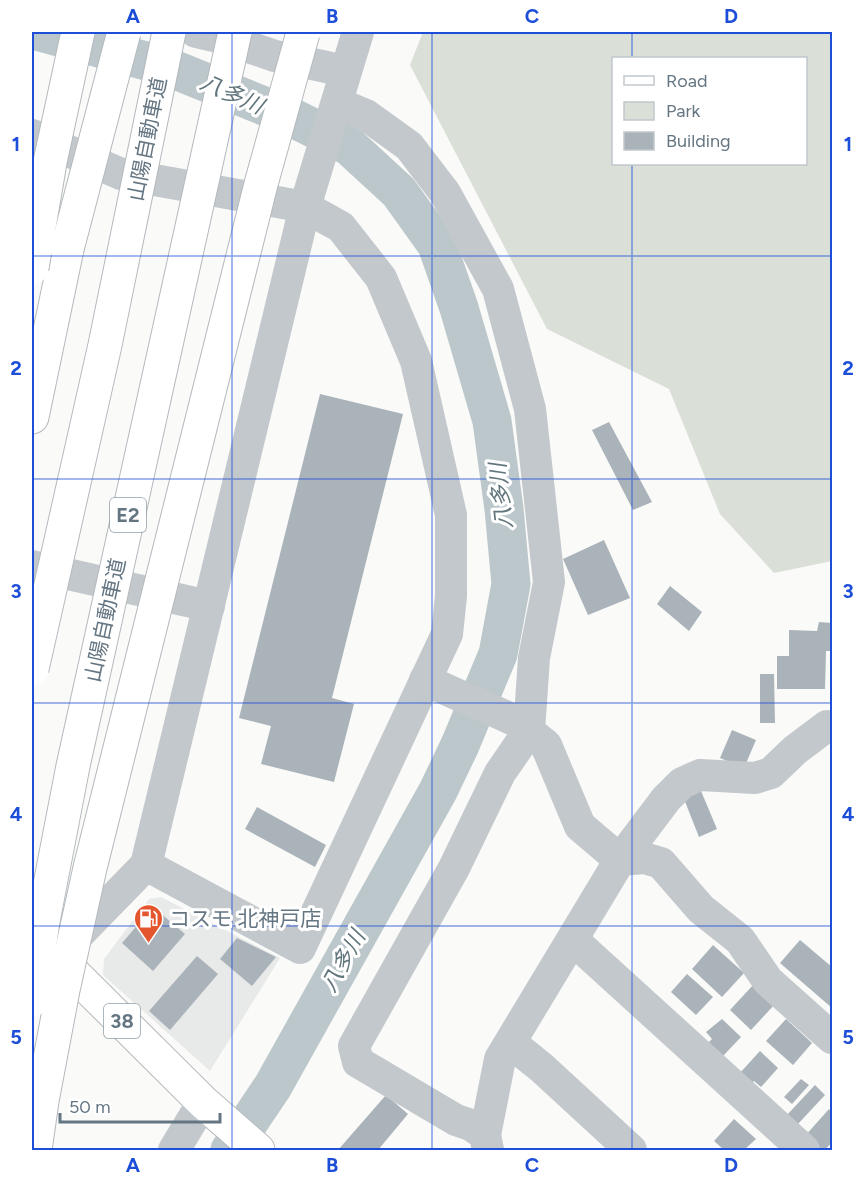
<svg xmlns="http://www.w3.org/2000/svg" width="864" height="1182" font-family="Figtree,'Noto Sans JP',sans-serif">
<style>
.built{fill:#e8e9e9}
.green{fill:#dadfd7;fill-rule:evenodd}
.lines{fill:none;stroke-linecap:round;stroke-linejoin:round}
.river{stroke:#bbc7cb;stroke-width:39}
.building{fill:#aab3b9}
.major-casing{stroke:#b5babe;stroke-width:35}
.highway-casing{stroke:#b4b9bd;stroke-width:35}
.minor{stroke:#c3c8cc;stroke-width:32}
.major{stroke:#fff;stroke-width:33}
.highway{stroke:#fff;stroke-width:33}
.highway-bridge-casing{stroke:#b4b9bd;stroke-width:35;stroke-linecap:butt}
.highway-bridge{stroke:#fff;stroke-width:33}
.grid{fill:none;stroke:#1d4ed8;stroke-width:1.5;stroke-opacity:0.55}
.labels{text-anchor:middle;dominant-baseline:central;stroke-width:6;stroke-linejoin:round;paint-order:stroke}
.shield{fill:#fff;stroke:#939fa8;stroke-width:1.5}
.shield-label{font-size:20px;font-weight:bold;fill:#657683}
.street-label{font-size:21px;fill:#657683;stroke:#fff}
.poi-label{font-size:21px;fill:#657683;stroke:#fff;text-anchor:start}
.water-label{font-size:22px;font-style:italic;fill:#60757c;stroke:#fff}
.neatline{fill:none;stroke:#1d4ed8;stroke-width:2}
.grid-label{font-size:20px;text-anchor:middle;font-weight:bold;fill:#1d4ed8}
</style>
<rect width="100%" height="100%" fill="#fafaf8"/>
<polygon class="built" points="161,897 280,958 210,1071 103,975 104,959 149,899"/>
<path class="green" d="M 423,32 L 832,32 L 832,561 L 774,573 L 720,514 L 669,389 L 547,329 L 410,65 ZM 614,58 L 806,58 L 806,164 L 614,164 Z"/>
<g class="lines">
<polyline class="river" points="40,32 168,67 291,117 349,146 399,192 437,245 459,308 492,421 504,509 511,584 498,654 460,745 438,791 273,1086 230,1150"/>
</g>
<g class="building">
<polygon points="320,394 403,414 332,698 354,704 334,782 261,764 271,726 239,718"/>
<polygon points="609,422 652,502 633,510 592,430"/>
<polygon points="604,540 630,598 588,615 563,559"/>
<polygon points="670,586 702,612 689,631 657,604"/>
<polygon points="819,622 832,623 832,651 826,651 825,689 777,689 777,656 789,656 789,630 817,631"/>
<polygon points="760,674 774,674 775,723 760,723"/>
<polygon points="732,730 756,740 744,768 720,758"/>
<polygon points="701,791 717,829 699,837 684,799"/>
<polygon points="257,807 326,845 315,867 245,829"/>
<polygon points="153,907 185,934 153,971 122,943"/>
<polygon points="237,938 276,957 252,986 220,959"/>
<polygon points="800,940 832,967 832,1008 780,963"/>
<polygon points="713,945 744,973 722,997 692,969"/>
<polygon points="197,956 218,974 170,1030 149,1011"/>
<polygon points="687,974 713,997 696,1015 671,992"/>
<polygon points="754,984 775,1004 751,1030 730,1010"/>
<polygon points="722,1019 741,1037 723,1056 708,1043 712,1039 706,1032"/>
<polygon points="786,1019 812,1043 793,1065 766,1041"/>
<polygon points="760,1051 778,1068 761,1087 754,1081 750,1085 739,1074"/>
<polygon points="801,1079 809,1085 792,1104 784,1097"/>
<polygon points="815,1085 825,1095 797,1125 787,1115"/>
<polygon points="386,1095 408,1114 378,1150 338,1150"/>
<polygon points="829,1109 832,1113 832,1142 825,1150 822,1150 805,1136"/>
<polygon points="734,1119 756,1139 744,1150 724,1150 714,1141"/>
</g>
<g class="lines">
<defs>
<polyline id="major" points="49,949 203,1102 258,1150"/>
<polyline id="highway" points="32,417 67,249"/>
</defs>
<use href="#major" class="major-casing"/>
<use href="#highway" class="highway-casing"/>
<g class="minor">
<polyline points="196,32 222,38 275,56 345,71"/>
<polyline points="337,103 366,115 409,146 445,193 498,289 530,409 549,582 534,658 529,731 500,773 454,868 354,1046 358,1062 456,1120 471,1125 485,1135 488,1150"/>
<polyline points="32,135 121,174 305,207 341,227 381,278 416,361 451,515 451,596 447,634 300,948 146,865 66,947"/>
<polyline points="32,566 209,606"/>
<polyline points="425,680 516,721 546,745 580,826 620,860 644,858 661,863 701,909 740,940 768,981 832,1038"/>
<polyline points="146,865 305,207 358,32"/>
<polyline points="573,940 804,1150"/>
<polyline points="511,1043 542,1068 631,1150"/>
<polyline points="485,1135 500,1059 620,860 666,799 682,783 700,775 755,778 771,773 795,750 827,726"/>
<polyline points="174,1150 203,1102"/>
</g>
<use href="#major" class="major"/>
<use href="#highway" class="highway"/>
<defs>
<g id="highway-bridge">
<polyline points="67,249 124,32"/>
<polyline points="32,268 50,162 78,32"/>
<polyline points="32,669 105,345 169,32"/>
<polyline points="32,1000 43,921 73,766 235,32"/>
<polyline points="35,1150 42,1101 63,990 90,868 261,184 303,33"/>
</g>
</defs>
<use href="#highway-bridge" class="highway-bridge-casing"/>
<use href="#highway-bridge" class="highway-bridge"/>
</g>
<path class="grid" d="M 232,32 L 232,1150M 432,32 L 432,1150M 632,32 L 632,58M 632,164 L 632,1150M 32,256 L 832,256M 32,479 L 832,479M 32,703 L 832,703M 32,926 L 832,926"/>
<defs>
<symbol id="fuel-pin" viewBox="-11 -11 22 30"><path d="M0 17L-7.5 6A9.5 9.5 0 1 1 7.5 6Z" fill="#e4572e" stroke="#fff"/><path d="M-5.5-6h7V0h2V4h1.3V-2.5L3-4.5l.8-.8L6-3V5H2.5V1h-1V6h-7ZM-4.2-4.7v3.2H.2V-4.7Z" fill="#fff"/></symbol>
</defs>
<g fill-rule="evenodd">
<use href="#fuel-pin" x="132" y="902" width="33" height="45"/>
</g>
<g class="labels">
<g class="shield">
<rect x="110" y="498" width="36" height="34" rx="4.5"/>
<rect x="104" y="1004" width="36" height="34" rx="4.5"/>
</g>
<g class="shield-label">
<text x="128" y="515">E2</text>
<text x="122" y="1021">38</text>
</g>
<g class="street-label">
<text transform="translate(147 139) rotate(-79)">山陽自動車道</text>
<text transform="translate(105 620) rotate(-78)">山陽自動車道</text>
</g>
<g class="poi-label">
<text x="169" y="918">コスモ 北神戸店</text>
</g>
<g class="water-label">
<text transform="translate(232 94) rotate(24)">八多川</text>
<text transform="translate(501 496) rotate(-96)">八多川</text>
<text transform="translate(343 961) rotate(-61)">八多川</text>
</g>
</g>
<rect width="864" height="1182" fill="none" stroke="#ffffff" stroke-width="66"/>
<rect x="612" y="57" width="195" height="108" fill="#ffffff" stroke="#c1c8cd" stroke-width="1.5"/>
<rect x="624" y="76" width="30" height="9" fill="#ffffff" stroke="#c1c8cd" stroke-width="1.5"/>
<text x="666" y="87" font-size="18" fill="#657683">Road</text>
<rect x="624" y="102" width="30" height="18" fill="#dadfd7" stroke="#c1c8cd" stroke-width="1.5"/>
<text x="666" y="117" font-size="18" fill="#657683">Park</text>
<rect x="624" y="132" width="30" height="18" fill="#aab3b9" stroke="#c1c8cd" stroke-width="1.5"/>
<text x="666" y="147" font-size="18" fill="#657683">Building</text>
<path d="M60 1113v9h160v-9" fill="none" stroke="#657683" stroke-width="3"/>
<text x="69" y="1113" font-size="18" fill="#657683" stroke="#ffffff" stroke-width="4.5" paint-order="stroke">50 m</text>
<rect x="33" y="33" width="798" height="1116" class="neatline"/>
<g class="grid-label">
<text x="133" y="23">A</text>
<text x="332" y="23">B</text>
<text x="532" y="23">C</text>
<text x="731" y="23">D</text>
<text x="16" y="151">1</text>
<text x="848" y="151">1</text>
<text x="16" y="375">2</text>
<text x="848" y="375">2</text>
<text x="16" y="598">3</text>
<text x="848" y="598">3</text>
<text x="16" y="821">4</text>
<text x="848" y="821">4</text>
<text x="16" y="1044">5</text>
<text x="848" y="1044">5</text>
<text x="133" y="1172">A</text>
<text x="332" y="1172">B</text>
<text x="532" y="1172">C</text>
<text x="731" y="1172">D</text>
</g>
</svg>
